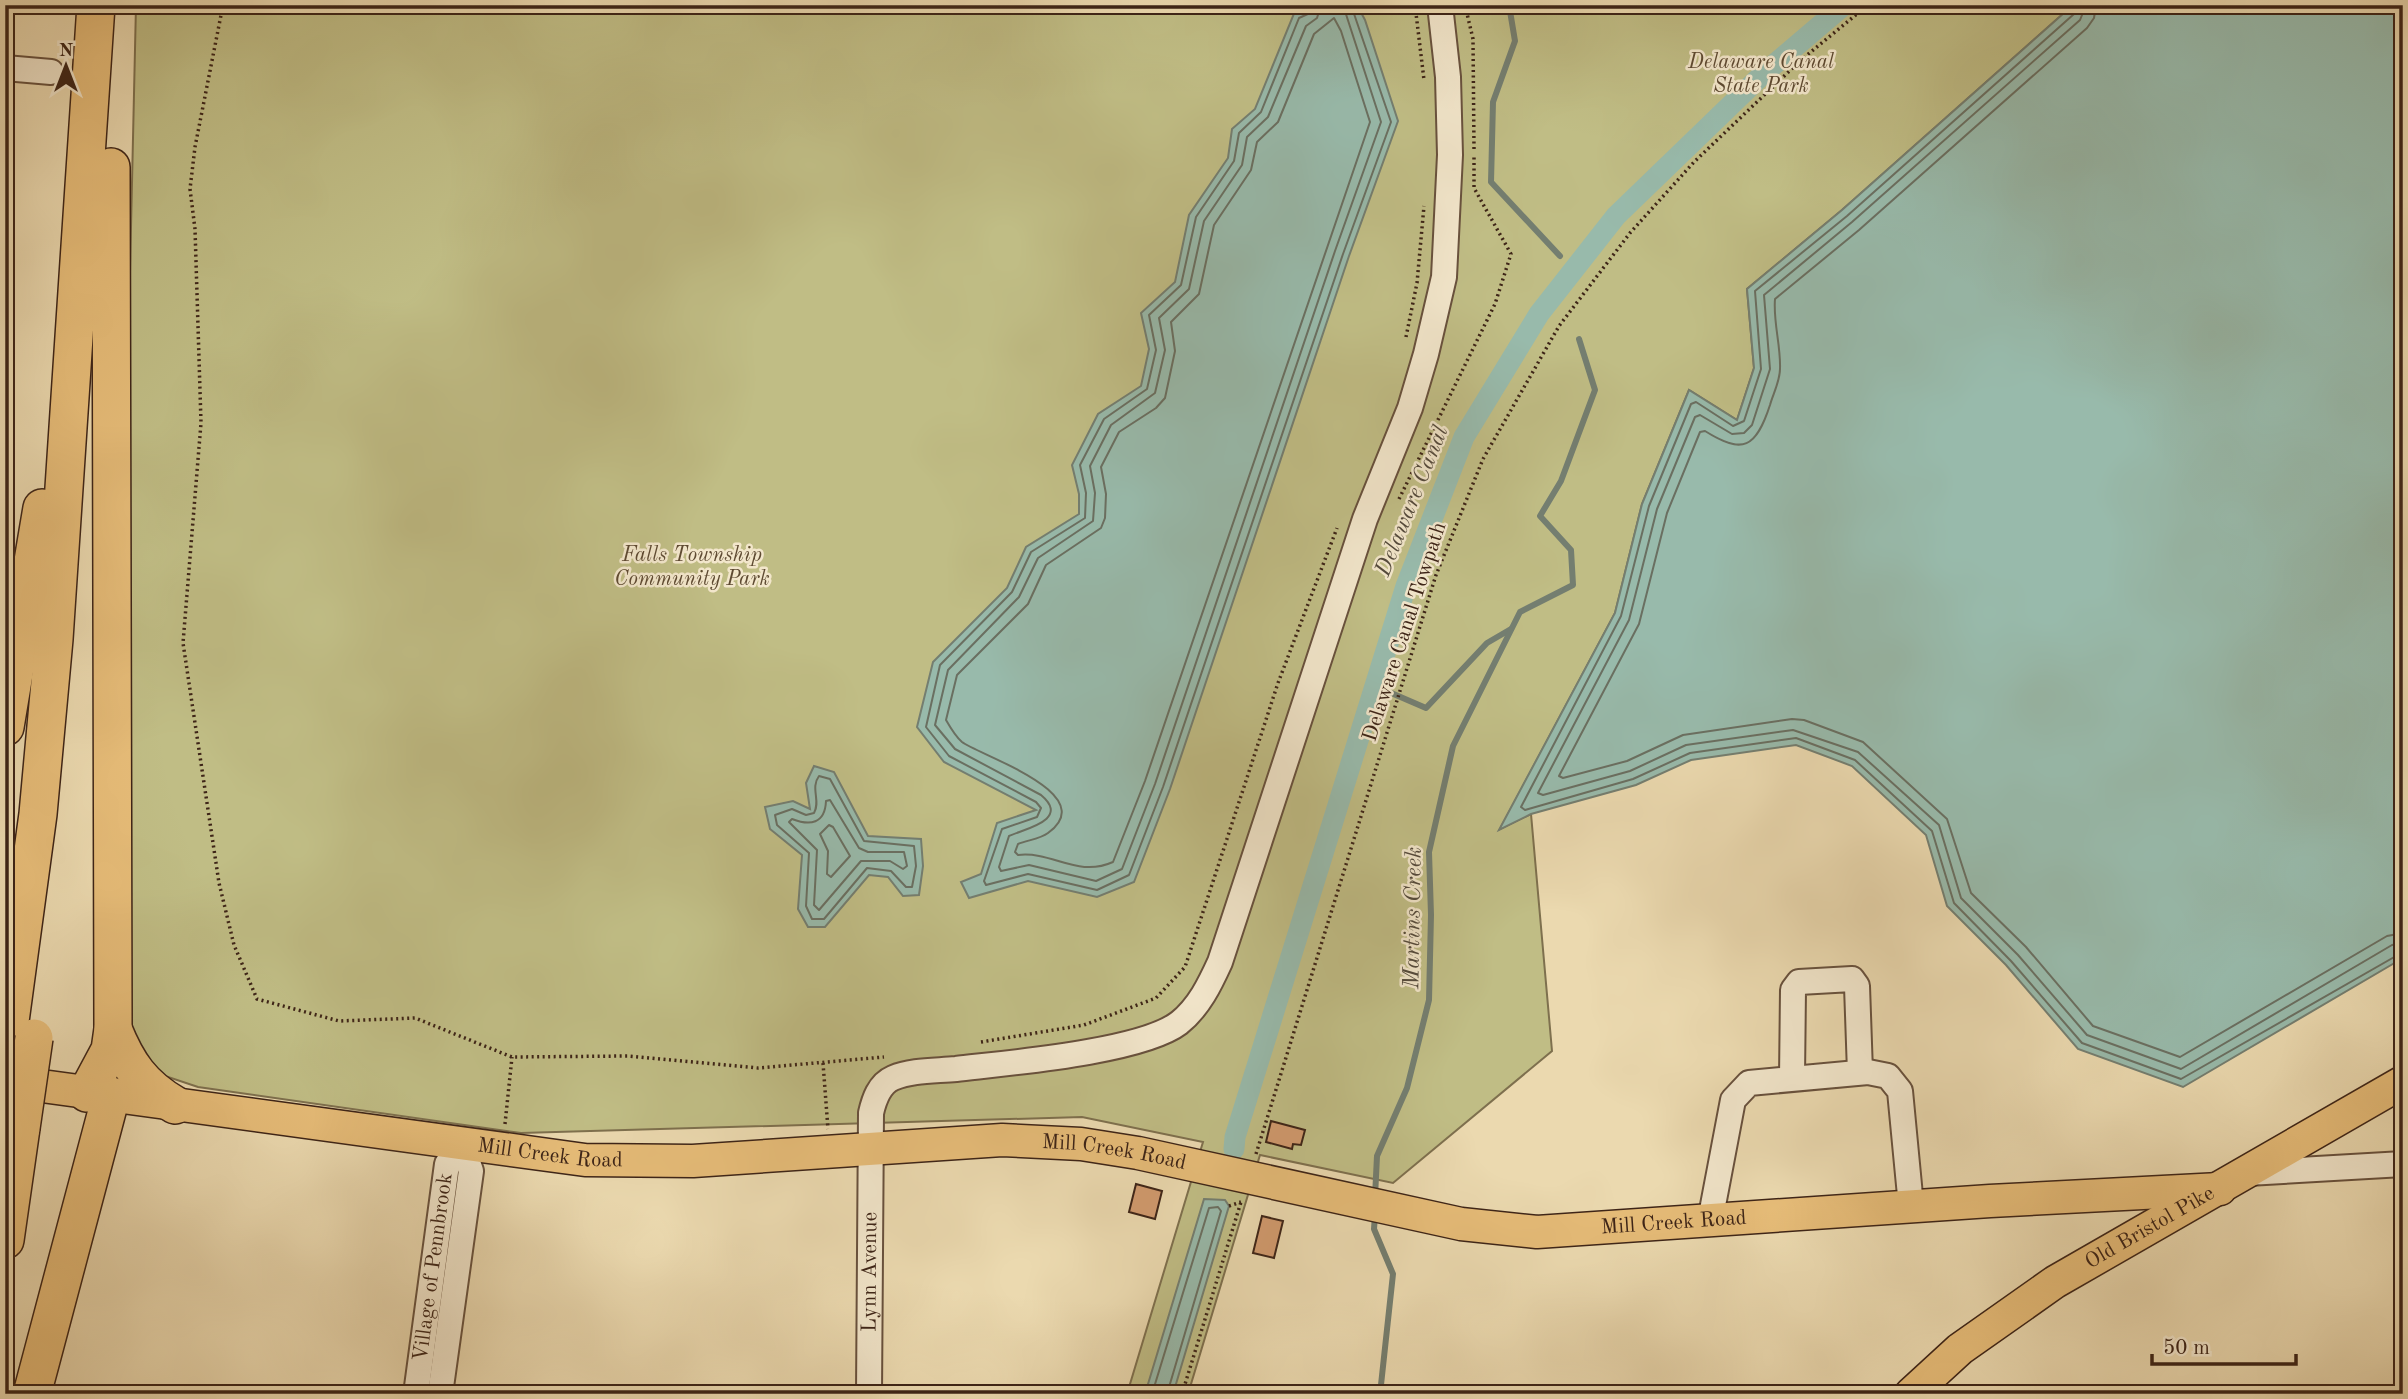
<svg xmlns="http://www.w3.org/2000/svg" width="2408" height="1399" font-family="'Old Standard TT',serif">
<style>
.green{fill:#c0bd85;stroke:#7e704e;stroke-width:2}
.water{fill:#98baab;stroke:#747e70;stroke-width:2}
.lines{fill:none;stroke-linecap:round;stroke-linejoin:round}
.shore{stroke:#6a6f61;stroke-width:2}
.stream{stroke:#747e70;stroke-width:6}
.canal{stroke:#98baab;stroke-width:21}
.building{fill:#d29b6f;stroke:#3d2417;stroke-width:2}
.minor-casing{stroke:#68513d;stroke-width:28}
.major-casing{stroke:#3d2417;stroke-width:35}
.highway-casing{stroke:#3d2417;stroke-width:40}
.path{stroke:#3d2417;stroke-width:3.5;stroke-dasharray:2 3.5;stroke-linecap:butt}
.minor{stroke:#f2e6cb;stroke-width:24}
.major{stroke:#e6bc78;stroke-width:32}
.highway{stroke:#e6bc78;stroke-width:37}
.highway-bridge-casing{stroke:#3d2417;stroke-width:40;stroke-linecap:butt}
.highway-bridge{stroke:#e6bc78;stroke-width:37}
.labels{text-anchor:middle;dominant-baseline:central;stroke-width:5;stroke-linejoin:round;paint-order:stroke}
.park-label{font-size:21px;font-style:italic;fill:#5e4a32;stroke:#f2e6cb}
.street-label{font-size:21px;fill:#3d2417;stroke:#f2e6cb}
.water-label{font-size:23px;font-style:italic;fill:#544a3c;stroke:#f2e6cb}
</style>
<rect width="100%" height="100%" fill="#ebd9af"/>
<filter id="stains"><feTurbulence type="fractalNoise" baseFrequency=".00286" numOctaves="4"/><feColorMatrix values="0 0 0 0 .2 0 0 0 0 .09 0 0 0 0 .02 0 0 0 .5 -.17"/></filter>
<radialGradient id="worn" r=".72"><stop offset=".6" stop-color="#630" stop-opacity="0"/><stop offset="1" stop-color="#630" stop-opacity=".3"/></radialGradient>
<polygon class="green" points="136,5 2073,5 1842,210 1747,289 1754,368 1737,420 1689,390 1642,504 1615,613 1500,829 1531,814 1552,1051 1393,1183 1260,1155 1188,1394 1127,1394 1203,1142 1082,1117 521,1133 198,1087 153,1072 125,1022 123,583"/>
<g class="water">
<polygon points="1319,5 1357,5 1365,20 1398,121 1349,256 1170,789 1134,882 1097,897 1028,881 969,898 961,882 981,874 997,823 1036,810 944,762 917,727 933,662 1007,588 1026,547 1079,514 1079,494 1072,465 1098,414 1141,386 1149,349 1141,313 1175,282 1189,215 1228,158 1232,129 1255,109 1295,11"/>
<polygon points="2073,5 2403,5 2403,958 2183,1087 2078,1049 2006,965 1947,906 1926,835 1852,766 1796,745 1691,760 1636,785 1531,814 1499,830 1615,613 1642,504 1689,390 1737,420 1754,368 1747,289 1842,210"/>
<polygon points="814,766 834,772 868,836 921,839 923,866 919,895 903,896 888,877 869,875 825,927 808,927 798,909 802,855 770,829 765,807 793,801 810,809 806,783"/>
<polygon points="1204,1199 1225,1200 1229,1206 1173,1394 1145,1394"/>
</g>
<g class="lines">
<g class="shore">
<polyline points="1313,5 1310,13 1299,18 1261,112 1239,133 1234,161 1196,217 1181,285 1149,315 1156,350 1147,389 1104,419 1080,465 1086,493 1085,518 1031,552 1012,592 940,665 926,727 949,756 1036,802 1041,808 1037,817 1002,829 984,881 986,885 1028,874 1097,890 1129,875 1163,787 1343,254 1391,122 1351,5"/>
<path d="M 1321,5 L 1317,18 L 1306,26 L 1268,117 L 1247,137 L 1242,165 L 1204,221 L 1189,289 L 1159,318 L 1165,350 L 1155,393 L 1111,425 L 1090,466 L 1095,493 L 1093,521 L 1038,558 L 1019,597 L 948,670 L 935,725 L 955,749 L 1041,795 C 1071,820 1024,829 1009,836 L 999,867 L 1001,871 L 1029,865 L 1096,881 L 1122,869 L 1155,784 L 1335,251 L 1381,122 L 1343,5"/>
<polyline points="2077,5 2074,14 1847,216 1755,291 1761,369 1744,421 1733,426 1696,402 1691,404 1649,506 1621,616 1521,807 1525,810 1633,779 1690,753 1796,738 1855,760 1932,831 1954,903 2011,961 2082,1043 2181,1079 2403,952"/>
<polyline points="2086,5 2080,20 1852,222 1764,295 1770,369 1752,425 1744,433 1732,434 1700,415 1695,417 1657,509 1629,620 1538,793 1543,795 1630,771 1686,745 1793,730 1858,752 1939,825 1961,898 2018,955 2087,1035 2181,1069 2392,945 2403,943"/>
<path d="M 2096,5 L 2094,18 L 2087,28 L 1859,230 L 1775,299 C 1773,322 1781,346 1780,369 C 1780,381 1773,394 1770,405 C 1756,448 1743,455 1705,431 L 1700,432 L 1667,513 L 1639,624 L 1559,776 L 1563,778 L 1627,761 L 1683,735 L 1792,719 L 1804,720 L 1863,742 L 1947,819 L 1971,893 L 2026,947 L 2093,1026 L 2180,1057 L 2387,936 L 2403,933"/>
<path d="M 1334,18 L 1341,31 L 1370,122 L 1145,781 L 1113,862 C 1077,878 1053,851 1018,855 L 1015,852 L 1018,844 C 1028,840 1040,839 1048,833 C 1102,794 981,756 962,742 C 956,737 950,727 946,720 L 957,675 L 1028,604 L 1046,565 L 1101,528 L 1105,518 L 1106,494 L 1101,467 L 1119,432 L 1156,408 L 1165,398 L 1175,351 L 1171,322 L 1199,294 L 1214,225 L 1251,170 L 1257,142 L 1278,122 L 1314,34 Z"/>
<path d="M 819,776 L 830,779 L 864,841 L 914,846 L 916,866 L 912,887 L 906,887 L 891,871 L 867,868 L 824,919 L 812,919 L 806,906 L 809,853 L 777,825 L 775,815 L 792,809 L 806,815 L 814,813 C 821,801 810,788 819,776 Z"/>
<path d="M 830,800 L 859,848 L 868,852 L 904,852 L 907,866 L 903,869 L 890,861 L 861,861 L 819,910 L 814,905 L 817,850 L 789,822 L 792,819 C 810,826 825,824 826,801 Z"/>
<polygon points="829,825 833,827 850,856 831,877 827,874 828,851 820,834"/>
<polyline points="1152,1394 1209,1208 1218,1207 1221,1211 1167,1394"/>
</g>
<g class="stream">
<polyline points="1509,5 1515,41 1493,102 1491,182 1560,256"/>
<polyline points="1375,686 1426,708 1487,643 1511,629"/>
<polyline points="1375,1197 1377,1156 1407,1088 1429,1000 1431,915 1429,852 1453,746 1520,612 1573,585 1571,550 1540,516 1561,481 1595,390 1579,339"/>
<polyline points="1375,1215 1374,1229 1393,1274 1380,1394"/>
</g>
<polyline class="canal" points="1234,1149 1235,1137 1406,586 1464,437 1539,314 1616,216 1763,74 1844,5"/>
</g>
<g class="building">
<polygon points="1271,1121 1305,1130 1301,1145 1293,1144 1292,1149 1266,1142"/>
<polygon points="1136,1184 1162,1191 1155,1219 1129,1212"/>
<polygon points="1262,1216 1283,1221 1274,1258 1253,1253"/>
</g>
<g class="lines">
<defs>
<g id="minor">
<polyline points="5,68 51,72"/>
<polyline points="1792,1078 1793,990 1799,982 1852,979 1857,986 1860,1072"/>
<polyline points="2248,1173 2403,1164"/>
<polyline points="1710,1221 1733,1100 1749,1083 1868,1072 1888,1076 1900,1091 1911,1206"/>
<path id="s1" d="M 416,1394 L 447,1164 L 462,1145"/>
<polyline points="440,1394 471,1171 462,1145"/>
<path id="s2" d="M 869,1394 L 871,1113 C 874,1100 879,1084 893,1078 C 912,1070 935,1071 956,1069 C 1007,1063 1141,1052 1179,1023 C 1199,1007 1210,984 1220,962 L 1365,519 L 1410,408 L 1426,354 L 1444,277 L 1450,155 L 1448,77 L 1440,5"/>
</g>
<g id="major">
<path id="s3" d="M 5,1081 L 585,1160 L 693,1161 L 1002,1140 L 1081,1144 L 1138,1153 L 1461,1224 L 1537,1232 L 1990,1201 L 2220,1189"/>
<path id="s4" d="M 1911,1394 L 1960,1349 L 2055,1282 L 2403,1082"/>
</g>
<g id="highway">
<polyline points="5,727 42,508"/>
<path d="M 113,1029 C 127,1064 142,1086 175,1105"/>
<polyline points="5,1058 38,814 54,639 96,5"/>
<polyline points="87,1093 110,1050 113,1029 111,167"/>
<polyline points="5,1240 21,1128"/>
<polyline points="32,1394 111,1096"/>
</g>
</defs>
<use href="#minor" class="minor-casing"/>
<use href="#major" class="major-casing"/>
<use href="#highway" class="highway-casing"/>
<g class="path">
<polyline points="223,5 195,147 190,189 195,229 201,423 183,643 219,883 234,945 257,999 339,1021 415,1018 512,1057 628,1056 758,1068 884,1057"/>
<polyline points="1415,5 1424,80"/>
<polyline points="1465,5 1473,39 1474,149"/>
<polyline points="1406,337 1417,283 1424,206"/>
<polyline points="1399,499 1495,304 1511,254 1474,188 1474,157"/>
<polyline points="981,1042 1084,1025 1156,998 1185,967 1278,683 1337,528"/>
<polyline points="823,1063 828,1129"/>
<polyline points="505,1124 512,1057"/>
<polyline points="1256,1154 1436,575 1483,459 1559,326 1630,233 1694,162 1801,60 1868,5"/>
<polyline points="1229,1206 1241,1202"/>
<polyline points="1182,1394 1241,1202"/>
</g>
<use href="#minor" class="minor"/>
<use href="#major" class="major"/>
<use href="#highway" class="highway"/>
<defs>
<polyline id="highway-bridge" points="21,1128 34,1038"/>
</defs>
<use href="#highway-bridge" class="highway-bridge-casing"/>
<use href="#highway-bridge" class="highway-bridge"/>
</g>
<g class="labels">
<g class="park-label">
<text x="1761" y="62">Delaware Canal<tspan x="1761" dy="24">State Park</tspan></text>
<text x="692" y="555">Falls Township<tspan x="692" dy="24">Community Park</tspan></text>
</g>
<g class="street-label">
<text transform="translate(1405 632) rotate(-72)">Delaware Canal Towpath</text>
<text stroke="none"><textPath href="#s3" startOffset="1116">Mill Creek Road</textPath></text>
<text stroke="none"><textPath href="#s3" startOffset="550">Mill Creek Road</textPath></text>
<text stroke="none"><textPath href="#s3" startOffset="1684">Mill Creek Road</textPath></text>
<text stroke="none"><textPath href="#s4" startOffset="292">Old Bristol Pike</textPath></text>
<text stroke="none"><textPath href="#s1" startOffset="128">Village of Pennbrook</textPath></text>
<text stroke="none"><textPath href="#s2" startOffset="122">Lynn Avenue</textPath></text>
</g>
<g class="water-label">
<text transform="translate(1412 501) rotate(-68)">Delaware Canal</text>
<text transform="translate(1413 918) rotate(-89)">Martins Creek</text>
</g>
</g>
<rect width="2408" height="1399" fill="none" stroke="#ebd9af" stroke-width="28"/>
<rect x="7" y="7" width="2394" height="1385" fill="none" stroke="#3d2417" stroke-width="3.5"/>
<rect x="14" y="14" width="2380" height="1371" fill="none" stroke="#3d2417" stroke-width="2"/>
<g transform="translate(66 66)" stroke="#f2e6cb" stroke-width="5" paint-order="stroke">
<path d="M0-5L12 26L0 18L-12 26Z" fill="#3d2417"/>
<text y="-10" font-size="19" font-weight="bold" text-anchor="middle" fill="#3d2417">N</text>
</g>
<path d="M2152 1354v10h144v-10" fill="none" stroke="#3d2417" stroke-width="3.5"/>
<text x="2163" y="1354" font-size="21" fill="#3d2417" stroke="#f2e6cb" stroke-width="5" paint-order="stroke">50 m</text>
<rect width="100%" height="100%" filter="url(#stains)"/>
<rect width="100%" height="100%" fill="url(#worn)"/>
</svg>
